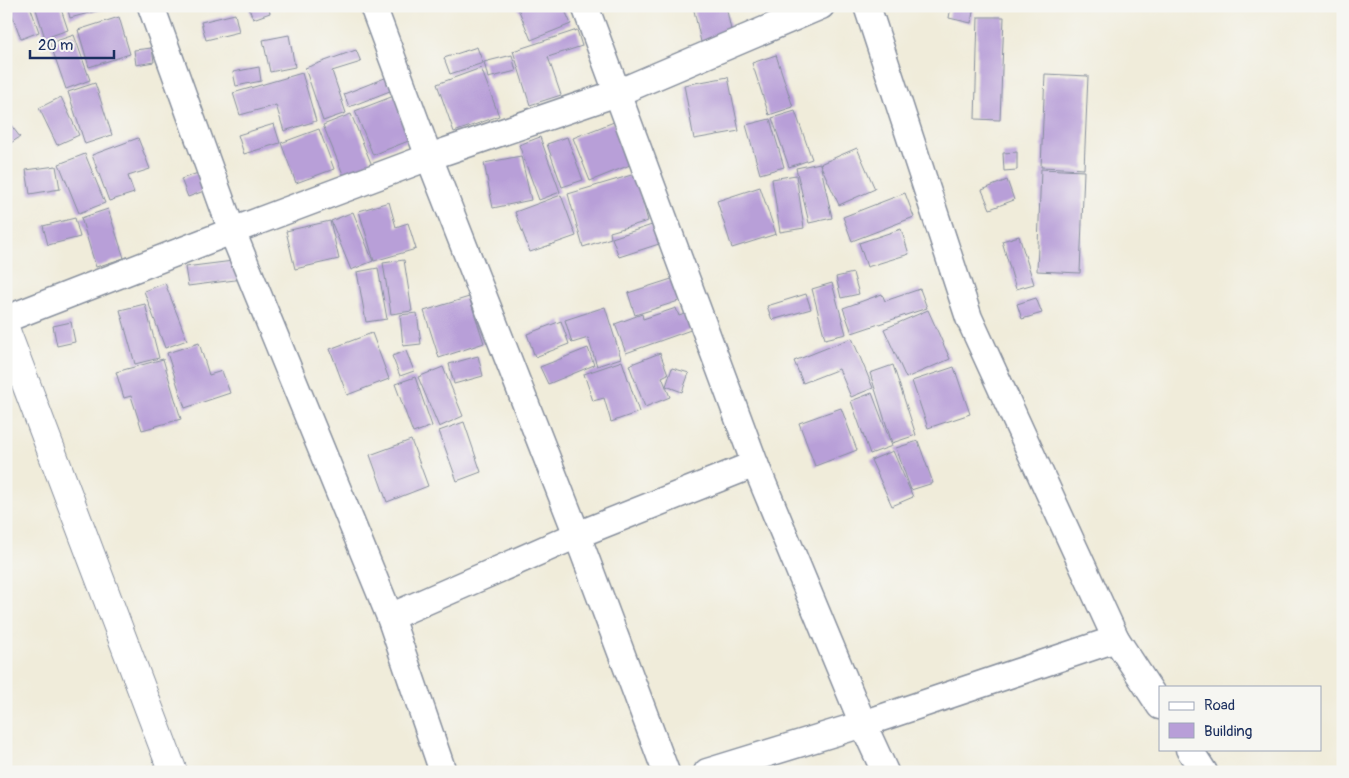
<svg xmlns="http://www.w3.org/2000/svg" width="1349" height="778" font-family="Pangolin,sans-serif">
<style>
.building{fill:#b89fd8}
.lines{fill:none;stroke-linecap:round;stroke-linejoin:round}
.minor-casing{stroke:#868e9c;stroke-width:29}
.tertiary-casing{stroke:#868e9c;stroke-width:30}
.minor{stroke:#fff;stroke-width:26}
.tertiary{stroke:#fff;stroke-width:28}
</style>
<rect width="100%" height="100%" fill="#f6f6f2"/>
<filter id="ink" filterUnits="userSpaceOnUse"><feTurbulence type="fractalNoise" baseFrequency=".02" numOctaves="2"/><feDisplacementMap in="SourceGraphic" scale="10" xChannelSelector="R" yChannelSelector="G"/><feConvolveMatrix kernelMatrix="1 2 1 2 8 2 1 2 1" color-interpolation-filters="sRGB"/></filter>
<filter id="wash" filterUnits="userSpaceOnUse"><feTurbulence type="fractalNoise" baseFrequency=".0096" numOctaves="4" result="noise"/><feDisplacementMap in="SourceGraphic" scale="20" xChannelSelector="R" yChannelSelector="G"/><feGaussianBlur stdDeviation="1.12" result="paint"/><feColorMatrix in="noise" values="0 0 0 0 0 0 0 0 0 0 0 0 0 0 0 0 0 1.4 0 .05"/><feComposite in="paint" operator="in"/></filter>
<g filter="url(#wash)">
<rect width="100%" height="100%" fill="#f0ecda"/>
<g id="blocks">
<g class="building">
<polygon points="9,6 30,6 39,32 21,39"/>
<polygon points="35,6 60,6 68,30 45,38"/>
<polygon points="67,6 104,6 104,9 70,18"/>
<polygon points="248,6 268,6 270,13 253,19"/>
<polygon points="517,6 563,6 571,24 531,40"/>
<polygon points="693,6 726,6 732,35 701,42"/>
<polygon points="951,6 974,6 971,23 949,18"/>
<polygon points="235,14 239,32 206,40 201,22"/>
<polygon points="119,17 130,54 89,67 78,30"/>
<polygon points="978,17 1004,17 1000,120 975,119"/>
<polygon points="577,30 582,46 548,57 561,95 530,105 513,51"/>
<polygon points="74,35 90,80 66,89 50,43"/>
<polygon points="289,35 295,67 270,72 263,40"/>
<polygon points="477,47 483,63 450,74 444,58"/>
<polygon points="152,48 154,62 136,65 134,50"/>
<polygon points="356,50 361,62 332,71 346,113 323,121 305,68"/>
<polygon points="512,55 516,71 488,78 484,62"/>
<polygon points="776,55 793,107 769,115 752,63"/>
<polygon points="259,67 261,81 236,86 233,72"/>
<polygon points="481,68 499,116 454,132 437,84"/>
<polygon points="302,73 316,121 284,131 276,105 240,115 233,93"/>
<polygon points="1045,74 1088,76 1084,169 1041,167"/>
<polygon points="390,76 395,89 349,107 344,94"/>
<polygon points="728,77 739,131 694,139 684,85"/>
<polygon points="95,83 112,135 85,144 68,92"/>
<polygon points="399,94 416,138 373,155 355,111"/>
<polygon points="61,97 79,135 57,145 39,108"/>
<polygon points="795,111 812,159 789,167 772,118"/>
<polygon points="351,114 373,168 345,179 323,125"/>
<polygon points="770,119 784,167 760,174 746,125"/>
<polygon points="614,122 630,165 590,181 573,138"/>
<polygon points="10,124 20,137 6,146 6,126"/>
<polygon points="274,124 280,143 244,154 238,135"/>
<polygon points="319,129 334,169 296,183 281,143"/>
<polygon points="540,137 560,192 539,200 519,145"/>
<polygon points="567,137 583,180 562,187 547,144"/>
<polygon points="138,138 150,169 128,176 134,193 109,201 92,155"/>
<polygon points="857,148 875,189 839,205 820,164"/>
<polygon points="1017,152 1017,170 1004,171 1003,153"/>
<polygon points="85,154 105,203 79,213 59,164"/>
<polygon points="521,156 531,200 493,208 484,163"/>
<polygon points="820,163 832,218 809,223 796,168"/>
<polygon points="56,166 60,189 30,194 26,170"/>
<polygon points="1041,169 1084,171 1080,273 1037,271"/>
<polygon points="198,173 204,191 188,197 181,179"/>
<polygon points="635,174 648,221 610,232 611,238 583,247 568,194"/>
<polygon points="796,175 804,228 780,232 772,179"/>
<polygon points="1007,180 1014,200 990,209 982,190"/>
<polygon points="760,187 776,234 732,248 717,201"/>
<polygon points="905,193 914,217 852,241 843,217"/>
<polygon points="561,195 576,236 530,252 515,212"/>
<polygon points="389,202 396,227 408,223 416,249 374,261 359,211"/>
<polygon points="108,209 124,258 96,267 81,218"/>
<polygon points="353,212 373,261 351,270 331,221"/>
<polygon points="75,218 80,237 48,245 43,226"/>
<polygon points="330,221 339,259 295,269 286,231"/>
<polygon points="655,224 662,243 619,257 612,238"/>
<polygon points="901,229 909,254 867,267 859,243"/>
<polygon points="1019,236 1034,284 1016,289 1002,241"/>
<polygon points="241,260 243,279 188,286 185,267"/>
<polygon points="404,260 412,311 391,314 383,263"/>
<polygon points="378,268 387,319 366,322 357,272"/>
<polygon points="853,273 859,294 841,298 836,277"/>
<polygon points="684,275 691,297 635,315 628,293"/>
<polygon points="165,283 187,340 165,348 144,291"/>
<polygon points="832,283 846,334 825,339 812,289"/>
<polygon points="920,289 927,308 852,333 843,308 882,294 885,301"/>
<polygon points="806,294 811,309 772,320 767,306"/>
<polygon points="469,297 484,343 439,358 424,311"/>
<polygon points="1036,298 1042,313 1022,319 1017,304"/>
<polygon points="145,304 159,358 135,364 120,310"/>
<polygon points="605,307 621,358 597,366 588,338 572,343 565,320"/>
<polygon points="676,308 679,316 693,311 699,327 626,353 615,324 642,314 643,319"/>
<polygon points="928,310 950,359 906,378 884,329"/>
<polygon points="417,313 421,344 403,346 400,315"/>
<polygon points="561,321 569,344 535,357 527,334"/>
<polygon points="71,322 75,342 57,346 53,326"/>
<polygon points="372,333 389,379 347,395 330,349"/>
<polygon points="852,338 873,388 851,397 839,369 803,383 794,361"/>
<polygon points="199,343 209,375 222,371 230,393 185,408 167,353"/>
<polygon points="588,348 594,365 548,384 540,367"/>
<polygon points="406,351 414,371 400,376 392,356"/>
<polygon points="660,353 668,374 662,377 670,397 645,407 629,365"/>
<polygon points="478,356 483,376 454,384 449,364"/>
<polygon points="163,359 181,419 142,430 131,396 124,398 116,372"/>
<polygon points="622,361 639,412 611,422 604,398 593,401 584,374"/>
<polygon points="893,365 916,435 892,443 870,373"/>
<polygon points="443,367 463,416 439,427 418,377"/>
<polygon points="954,367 970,414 928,428 912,381"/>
<polygon points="672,368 689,373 682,392 666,386"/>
<polygon points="415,377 432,426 413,433 395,384"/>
<polygon points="872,393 892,446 870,454 851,401"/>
<polygon points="841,408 857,450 815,466 799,423"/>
<polygon points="464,422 481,472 457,481 439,431"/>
<polygon points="411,440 428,486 387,502 370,455"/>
<polygon points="918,441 933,483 911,490 896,448"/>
<polygon points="893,451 913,497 892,506 871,460"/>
</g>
</g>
</g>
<g filter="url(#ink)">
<use href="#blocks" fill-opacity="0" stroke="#868e9c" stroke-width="1"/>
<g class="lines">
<defs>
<g id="minor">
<polyline points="151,6 232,231 390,617 443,772"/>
<polyline points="373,6 429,157 577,535 666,772"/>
<polyline points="585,6 755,464 863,724 885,772"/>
<polyline points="867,6 969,318 1116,639 1160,706"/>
<polyline points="6,319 232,231 429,157 617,93 821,6"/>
<polyline points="390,617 577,535 755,464"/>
<polyline points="1189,749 1204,772"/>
<polyline points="707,772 863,724 1116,639"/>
</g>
<polyline id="tertiary" points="6,331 173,772"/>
</defs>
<use href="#minor" class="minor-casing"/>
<use href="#tertiary" class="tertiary-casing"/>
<use href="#minor" class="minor"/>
<use href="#tertiary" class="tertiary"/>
</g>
</g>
<rect width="1349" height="778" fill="none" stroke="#f6f6f2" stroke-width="25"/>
<rect x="1159" y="686" width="162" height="65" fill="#f6f6f2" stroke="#9ea6b7"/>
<rect x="1169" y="702" width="25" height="8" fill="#ffffff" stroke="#9ea6b7"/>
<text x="1204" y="710" font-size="15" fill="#1b2f5e">Road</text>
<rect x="1169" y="723" width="25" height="15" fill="#b89fd8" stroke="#9ea6b7"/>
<text x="1204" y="736" font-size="15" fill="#1b2f5e">Building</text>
<path d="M30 50v8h84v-8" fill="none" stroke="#1b2f5e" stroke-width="2.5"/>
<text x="38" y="50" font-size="15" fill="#1b2f5e" stroke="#f6f6f2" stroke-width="4" paint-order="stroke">20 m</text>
</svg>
